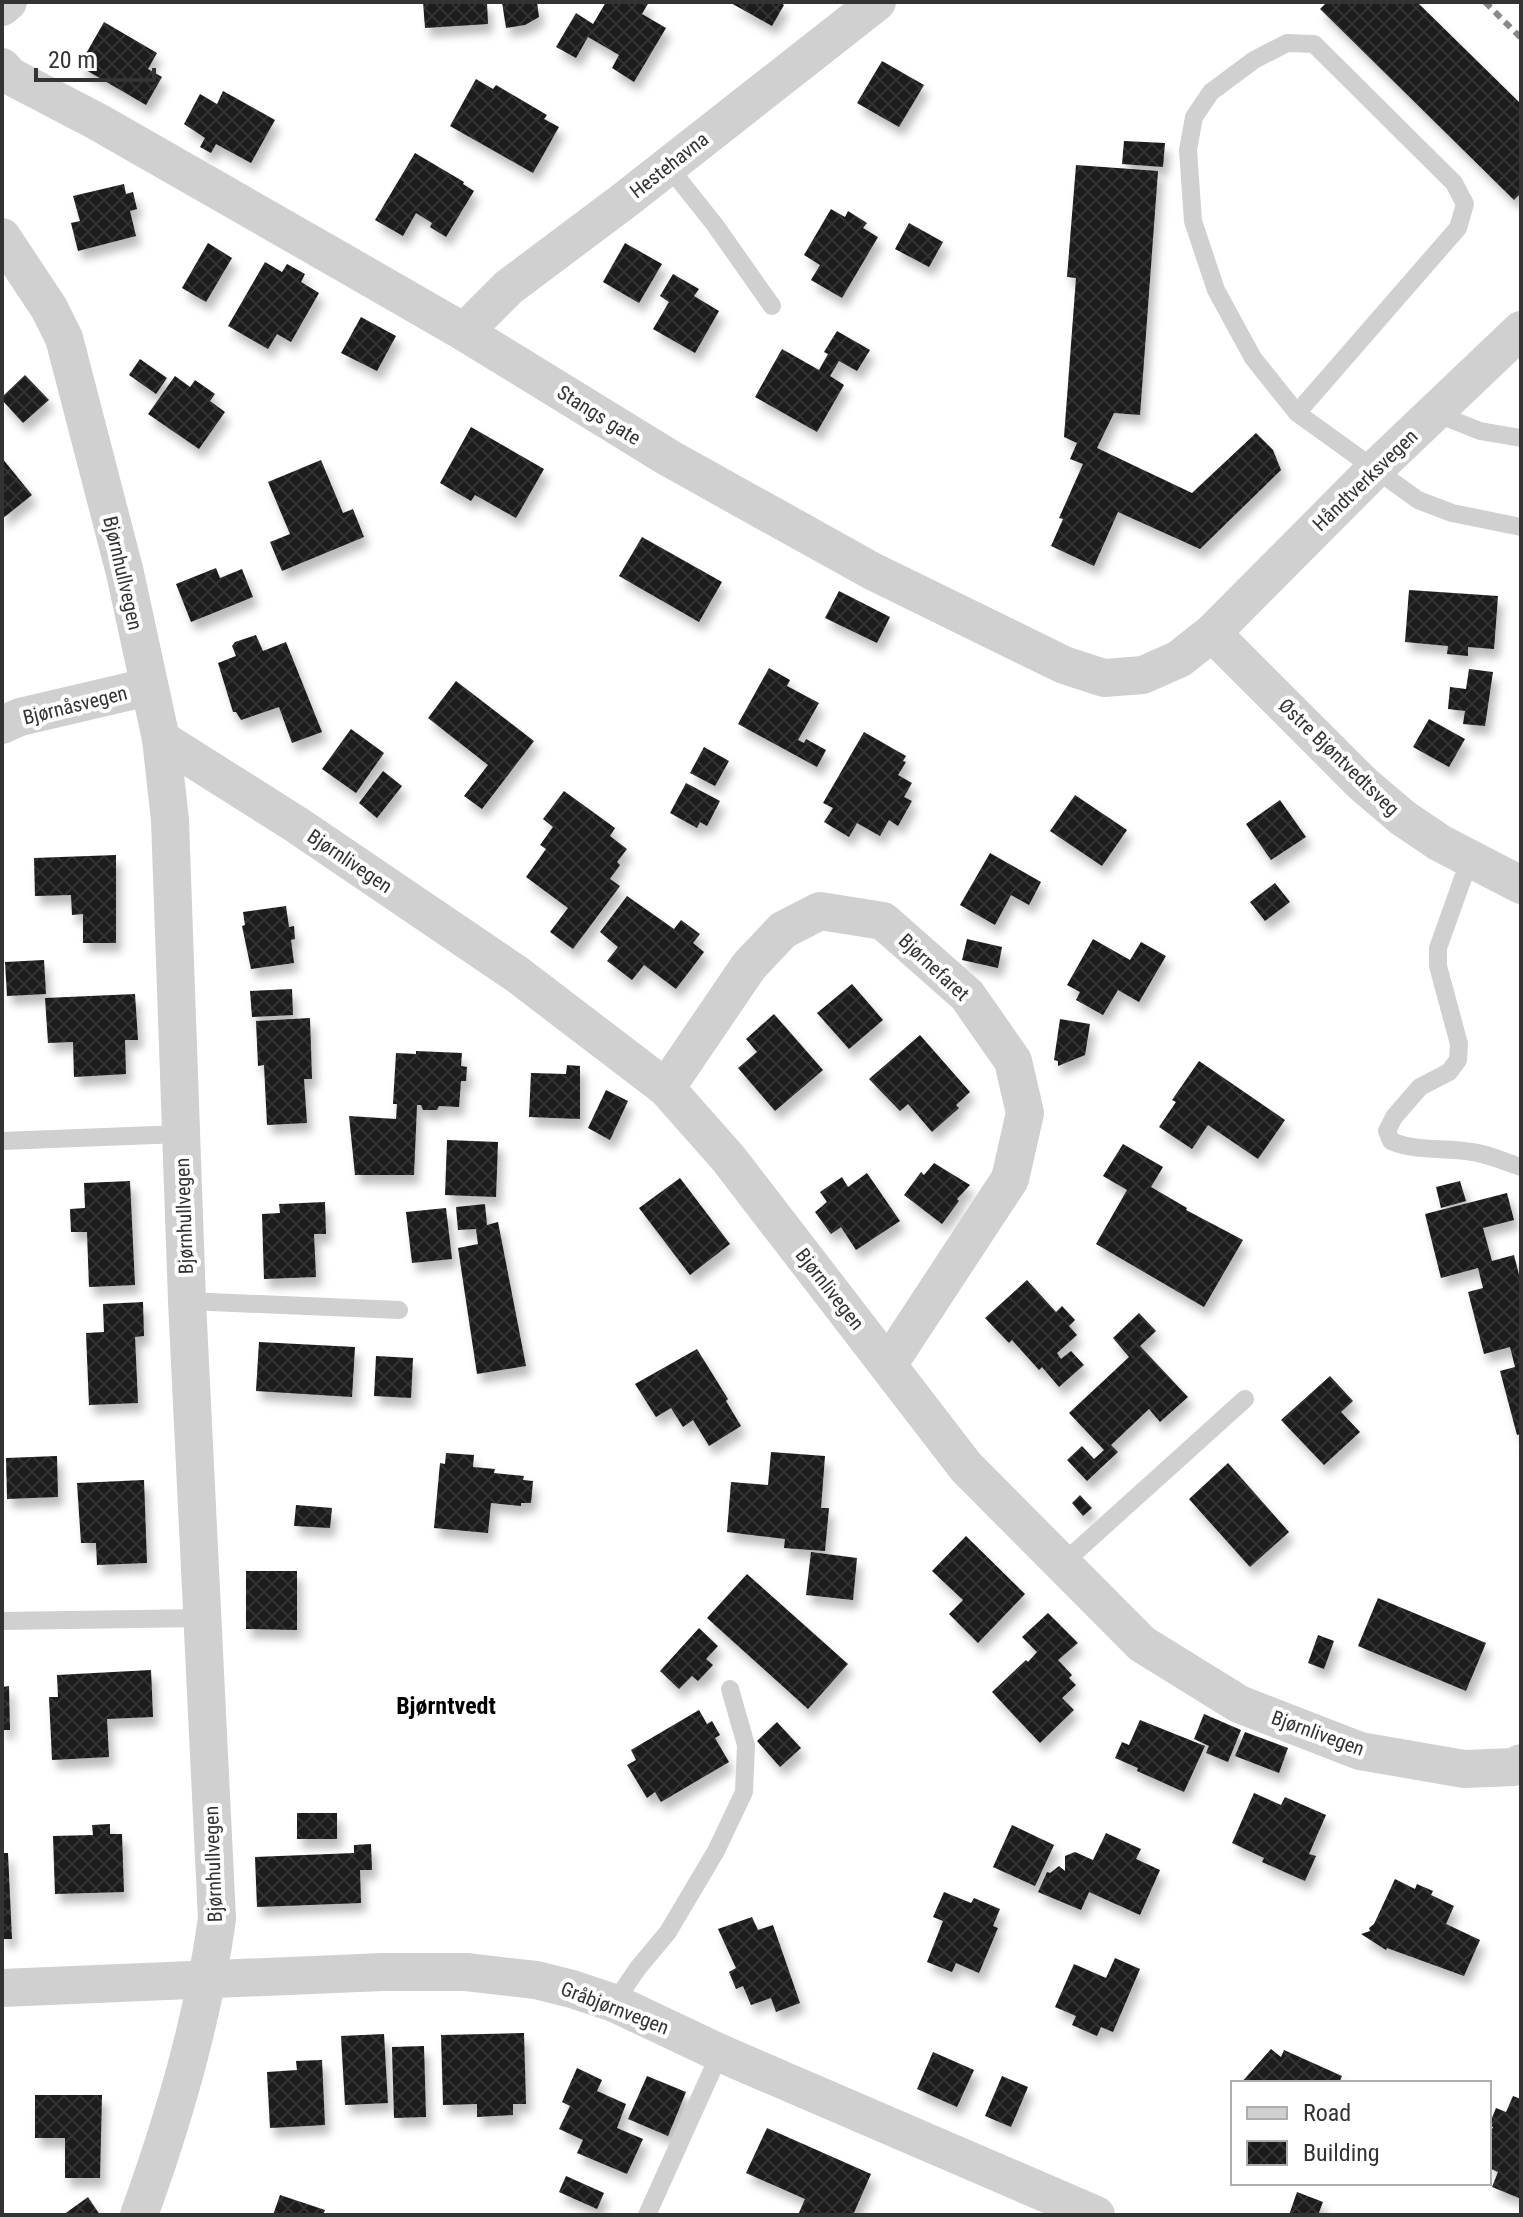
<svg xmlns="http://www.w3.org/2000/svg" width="1523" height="2217" font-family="'Roboto Condensed',sans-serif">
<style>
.building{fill:url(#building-cross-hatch);filter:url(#shadow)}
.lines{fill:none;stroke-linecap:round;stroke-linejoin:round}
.lane{stroke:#d0d0d0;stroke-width:18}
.street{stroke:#d0d0d0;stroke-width:38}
.rail{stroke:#888;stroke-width:6;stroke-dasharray:8 6;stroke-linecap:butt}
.labels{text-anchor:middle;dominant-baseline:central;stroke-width:8;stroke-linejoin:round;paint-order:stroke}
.street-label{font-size:20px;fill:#333;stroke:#fff}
.quarter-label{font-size:24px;font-weight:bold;fill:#000;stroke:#fff}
</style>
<defs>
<pattern id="building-cross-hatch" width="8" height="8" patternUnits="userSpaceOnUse" patternTransform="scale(2)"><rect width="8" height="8" fill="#1a1a1a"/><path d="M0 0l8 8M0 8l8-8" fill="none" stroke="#333"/></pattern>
<filter id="shadow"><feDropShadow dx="5" dy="9" stdDeviation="4" flood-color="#0004"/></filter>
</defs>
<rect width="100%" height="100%" fill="#fff"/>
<g class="building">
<polygon points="423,2 487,2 488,24 425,28"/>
<polygon points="502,2 537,2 539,17 525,25 506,28"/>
<polygon points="606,2 649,2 642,14 666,28 634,82 612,68 619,55 588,37 576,58 556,47 576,13 593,24"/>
<polygon points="729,2 779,2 784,5 772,26"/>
<polygon points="1327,2 1417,2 1521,104 1521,193 1514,200 1320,9"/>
<polygon points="104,22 157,53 148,69 162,77 146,105 79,66"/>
<polygon points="882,61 924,85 899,127 857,103"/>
<polygon points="476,79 493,89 496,85 547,115 544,119 559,127 533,173 450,126"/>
<polygon points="223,91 275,120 251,163 216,144 211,153 200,147 205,138 184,124 200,94 217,104"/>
<polygon points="1124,141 1165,143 1163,167 1122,164"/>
<polygon points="415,153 464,182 463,184 474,191 446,237 430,227 432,223 416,213 403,236 375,220"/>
<polygon points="1076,165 1158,171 1140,415 1114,413 1097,448 1192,493 1256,433 1273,450 1281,470 1200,549 1118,512 1094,566 1051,546 1063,519 1059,518 1083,464 1070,459 1077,443 1064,437 1076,278 1067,277"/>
<polygon points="124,184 126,194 133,192 137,209 130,211 136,236 78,251 71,223 80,221 73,196"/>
<polygon points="831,209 845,217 848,211 867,223 863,228 878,237 842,298 811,280 820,265 804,255"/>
<polygon points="909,223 943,242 929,267 895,249"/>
<polygon points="208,243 232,258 206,302 182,288"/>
<polygon points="625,243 662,264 639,303 603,282"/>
<polygon points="265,262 282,272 287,264 305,274 301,282 319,293 291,342 277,334 268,349 228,326"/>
<polygon points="673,274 699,289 694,296 719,311 695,353 653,329 669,302 660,296"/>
<polygon points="361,317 396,336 377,371 341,353"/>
<polygon points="837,331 870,350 857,371 839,361 830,376 844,385 817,432 755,397 782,349 819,370 828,354 824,352"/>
<polygon points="140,359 167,378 156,394 129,375"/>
<polygon points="25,375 49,400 23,423 2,400 2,397"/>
<polygon points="175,376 190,387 195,380 215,394 210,401 225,412 199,449 148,414"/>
<polygon points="471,427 544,469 516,518 475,495 471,501 440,483"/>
<polygon points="2,458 32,495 2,519"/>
<polygon points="321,460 343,513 353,509 364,537 282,571 270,542 290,534 268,482"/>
<polygon points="642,537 722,582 699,622 619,576"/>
<polygon points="216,568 220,578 242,569 253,597 191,622 176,584"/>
<polygon points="1409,590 1498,596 1494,649 1468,647 1468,656 1447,654 1448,646 1405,642"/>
<polygon points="839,591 890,617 877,643 825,618"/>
<polygon points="256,635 263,651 286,642 322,732 292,743 279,707 241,720 236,712 233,712 218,663 236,656 232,646 235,642"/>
<polygon points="769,668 790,680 787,686 819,703 798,740 804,743 806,739 826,750 817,767 738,724"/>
<polygon points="1469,669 1493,672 1485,726 1463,724 1465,711 1448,709 1450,687 1466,689"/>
<polygon points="456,681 534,741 482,809 464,796 488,765 428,718"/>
<polygon points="1429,719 1465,739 1449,767 1413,747"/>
<polygon points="351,729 384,753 356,793 322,769"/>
<polygon points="864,732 906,756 903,761 906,762 898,775 912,783 904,797 912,801 898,826 889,820 880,836 857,823 849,837 824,822 833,808 823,803"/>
<polygon points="704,747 729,761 715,786 690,773"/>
<polygon points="383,771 402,786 377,818 359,803"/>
<polygon points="686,783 720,801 707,826 700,822 697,828 670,813"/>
<polygon points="564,791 615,828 610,836 627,849 617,862 620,865 610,879 620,886 573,949 550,932 568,908 526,877 546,849 540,845 553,827 543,819"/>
<polygon points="1075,795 1127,830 1102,866 1050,831"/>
<polygon points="1280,800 1306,837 1271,860 1246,824"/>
<polygon points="990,853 1041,882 1029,905 1011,895 995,925 960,905"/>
<polygon points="116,855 116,943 83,943 83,914 72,915 71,895 35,896 34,858"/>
<polygon points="1275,883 1290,902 1265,921 1250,902"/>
<polygon points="627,896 674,929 681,920 700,934 693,943 704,952 676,989 644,965 632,980 607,961 618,947 600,932"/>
<polygon points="286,906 289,927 294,926 295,939 291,940 294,963 251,969 242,926 245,925 243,912"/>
<polygon points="967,939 1002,947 998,968 962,960"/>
<polygon points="1093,939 1130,960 1141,942 1166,956 1139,1002 1118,990 1103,1015 1076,1000 1080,992 1067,985"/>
<polygon points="44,960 46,994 7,996 5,962"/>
<polygon points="852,984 883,1020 849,1049 817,1013"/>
<polygon points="292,989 293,1015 252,1017 250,991"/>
<polygon points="135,994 138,1040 125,1040 126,1074 74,1077 73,1042 48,1043 45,998"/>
<polygon points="774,1014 823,1070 775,1111 738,1068 757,1052 746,1039"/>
<polygon points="310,1018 312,1079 304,1079 307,1123 267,1125 264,1065 258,1066 256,1021"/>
<polygon points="1060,1019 1090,1024 1085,1055 1058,1066 1058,1061 1054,1060"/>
<polygon points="920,1035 970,1092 956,1105 959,1108 932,1132 908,1104 900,1111 869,1079"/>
<polygon points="416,1051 462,1053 461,1066 467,1067 466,1081 461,1081 459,1107 439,1106 437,1110 423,1110 421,1105 417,1105 414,1175 355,1175 349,1116 396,1119 397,1104 393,1104 396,1053 416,1054"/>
<polygon points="1199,1061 1285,1120 1258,1159 1208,1125 1192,1149 1159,1127 1176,1102 1172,1100"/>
<polygon points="567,1065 580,1066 580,1119 529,1117 531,1073 566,1074"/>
<polygon points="606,1090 628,1101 610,1140 588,1128"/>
<polygon points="447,1140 498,1142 496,1197 445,1195"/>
<polygon points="1123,1144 1163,1167 1151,1187 1187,1208 1186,1210 1243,1240 1204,1307 1096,1244 1127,1190 1103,1176"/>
<polygon points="934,1163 970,1185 957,1199 959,1201 942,1224 904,1195 921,1172 924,1175"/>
<polygon points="867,1173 900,1221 856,1250 841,1227 831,1234 815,1212 827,1202 820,1192 842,1177 848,1187"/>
<polygon points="680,1178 730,1244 690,1275 639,1208"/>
<polygon points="130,1181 135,1285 89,1287 87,1232 71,1232 70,1209 85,1208 84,1183"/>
<polygon points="1460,1181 1466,1201 1441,1208 1436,1187"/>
<polygon points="1507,1193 1514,1220 1483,1228 1492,1261 1514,1255 1521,1283 1521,1434 1517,1435 1500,1371 1515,1367 1510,1347 1484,1354 1468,1292 1483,1288 1478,1268 1441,1278 1425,1214"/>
<polygon points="325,1202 326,1234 314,1234 316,1277 264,1279 262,1214 280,1213 279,1204"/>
<polygon points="485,1204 487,1225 498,1222 526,1366 477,1374 458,1248 478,1244 476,1229 458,1230 456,1207"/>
<polygon points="446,1208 452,1259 412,1263 406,1212"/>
<polygon points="1027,1280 1056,1312 1062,1306 1075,1320 1069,1326 1077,1335 1057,1353 1061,1359 1071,1351 1084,1365 1059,1387 1042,1367 1039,1370 1012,1340 1009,1343 985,1318"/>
<polygon points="143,1302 144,1336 135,1337 138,1403 89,1405 86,1333 104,1332 103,1304"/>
<polygon points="1139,1313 1156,1331 1140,1346 1188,1397 1160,1422 1149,1409 1111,1445 1118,1452 1087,1481 1067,1460 1082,1446 1094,1459 1104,1450 1069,1413 1129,1357 1113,1338"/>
<polygon points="259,1342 355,1347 352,1397 256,1391"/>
<polygon points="697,1349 728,1399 726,1401 741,1426 709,1446 693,1420 683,1427 671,1408 656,1417 635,1384"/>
<polygon points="376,1356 413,1358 411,1398 374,1396"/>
<polygon points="1330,1376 1353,1401 1341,1412 1360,1432 1324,1465 1281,1420"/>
<polygon points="771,1452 825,1456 821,1508 829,1508 825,1551 784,1548 785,1539 727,1532 731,1482 768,1485"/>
<polygon points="446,1453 474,1455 473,1467 495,1469 494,1473 524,1476 523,1480 533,1481 531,1503 521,1503 521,1506 491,1503 488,1533 434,1528 440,1463 445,1464"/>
<polygon points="57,1456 58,1497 7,1499 6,1458"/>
<polygon points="1228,1463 1289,1532 1250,1567 1189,1499"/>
<polygon points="144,1480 147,1563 97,1565 96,1543 81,1543 77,1483"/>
<polygon points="1080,1495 1092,1508 1083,1516 1072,1503"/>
<polygon points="296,1505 332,1508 330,1528 294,1526"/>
<polygon points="966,1536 1025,1594 978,1643 949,1614 963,1600 932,1571"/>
<polygon points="811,1552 857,1558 853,1600 806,1595"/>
<polygon points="246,1571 297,1571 297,1630 246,1629"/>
<polygon points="747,1574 848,1664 808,1709 707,1618"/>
<polygon points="1378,1598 1486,1643 1466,1691 1358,1646"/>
<polygon points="1048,1613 1078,1643 1058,1660 1072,1675 1069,1678 1076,1685 1062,1698 1074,1710 1040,1743 992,1692 1026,1660 1028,1662 1037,1652 1022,1637"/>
<polygon points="699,1628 718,1646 706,1659 713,1665 698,1681 692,1676 679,1689 660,1671"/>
<polygon points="1318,1635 1334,1641 1324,1669 1308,1663"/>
<polygon points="151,1670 153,1717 107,1719 109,1757 52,1760 49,1697 58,1697 57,1675"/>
<polygon points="9,1686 10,1730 2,1730 2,1687"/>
<polygon points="699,1710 707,1724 712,1721 720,1735 715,1738 729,1762 661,1802 655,1792 647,1798 627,1765 636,1760 631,1750"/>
<polygon points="1204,1714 1241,1730 1228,1762 1206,1753 1209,1746 1194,1739"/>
<polygon points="1140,1720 1205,1746 1184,1792 1137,1771 1138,1768 1115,1758 1122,1742 1129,1745"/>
<polygon points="777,1722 801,1748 780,1767 757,1741"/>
<polygon points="1245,1732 1288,1748 1279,1773 1235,1756"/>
<polygon points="1254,1793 1281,1805 1285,1797 1326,1815 1309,1854 1316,1856 1305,1881 1262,1862 1264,1858 1232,1843"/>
<rect x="297" y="1813" width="40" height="26"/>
<polygon points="110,1824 110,1834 122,1834 124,1892 55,1894 53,1836 93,1835 92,1825"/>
<polygon points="1012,1825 1054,1845 1035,1886 993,1867"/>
<polygon points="1106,1833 1141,1849 1136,1859 1160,1870 1140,1915 1089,1892 1081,1910 1038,1892 1047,1872 1050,1873 1059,1866 1065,1871 1065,1856 1075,1852 1093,1860"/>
<polygon points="371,1844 372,1870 360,1870 361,1903 257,1907 255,1857 354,1853 354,1845"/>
<polygon points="2,1853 8,1853 12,1939 2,1939"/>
<polygon points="1395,1879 1415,1889 1417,1884 1433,1891 1431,1895 1454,1906 1446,1924 1480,1940 1464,1976 1387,1948 1386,1950 1361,1934 1370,1931 1369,1928 1374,1924"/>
<polygon points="944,1892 971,1903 974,1898 1000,1909 993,1926 998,1928 979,1973 956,1963 952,1972 927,1962 943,1921 933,1917"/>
<polygon points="752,1917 758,1930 773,1925 800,2003 776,2012 771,1998 751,2005 743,1986 736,1989 729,1972 736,1968 718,1929"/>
<polygon points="1115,1958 1140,1969 1113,2032 1101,2027 1097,2036 1072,2025 1076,2016 1055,2007 1074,1964 1106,1978"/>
<polygon points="524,2033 526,2104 513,2104 513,2115 477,2117 477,2104 443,2105 441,2035"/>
<polygon points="384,2034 388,2103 345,2105 341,2036"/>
<polygon points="424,2046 426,2117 394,2118 392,2047"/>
<polygon points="1271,2049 1281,2057 1284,2050 1342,2076 1339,2083 1241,2083"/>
<polygon points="933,2052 974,2070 957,2107 917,2089"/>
<polygon points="322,2060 325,2125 270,2128 267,2072 297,2070 296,2061"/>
<polygon points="577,2068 602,2080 597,2091 626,2104 617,2128 643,2139 627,2174 577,2153 583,2140 559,2129 570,2106 562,2102"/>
<polygon points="647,2076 686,2092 668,2136 628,2119"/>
<polygon points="1002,2076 1028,2087 1011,2127 985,2116"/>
<polygon points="35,2095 102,2095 100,2178 65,2178 65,2138 35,2138"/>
<polygon points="1513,2096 1521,2099 1519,2198 1492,2187 1498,2172 1489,2168 1489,2136 1493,2127 1489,2125 1496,2108 1506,2112"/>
<polygon points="767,2128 871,2174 853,2215 798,2215 805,2199 746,2173"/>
<polygon points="566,2176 604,2193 597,2209 559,2192"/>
<polygon points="1297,2192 1323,2202 1318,2215 1289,2215"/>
<polygon points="280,2195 325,2210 323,2215 273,2215"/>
<polygon points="88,2197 100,2215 63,2215"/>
</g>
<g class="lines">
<g class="lane">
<polyline points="668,166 715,225 772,306"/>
<polyline points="1297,413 1458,228 1465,204 1454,183 1314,44 1287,43 1254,60 1211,92 1194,117 1188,150 1193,221 1216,290 1253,358 1297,413 1418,500 1452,513 1521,527"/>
<polyline points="1435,413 1480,431 1521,438"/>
<path d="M 1474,862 L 1463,878 L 1438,948 L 1438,966 L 1459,1044 L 1458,1060 L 1449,1072 L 1420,1087 L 1394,1117 L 1387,1131 L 1391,1141 C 1416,1152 1445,1147 1472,1152 C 1489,1154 1505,1162 1521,1167"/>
<polyline points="2,1141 180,1134"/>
<polyline points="187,1301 399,1310"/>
<polyline points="1061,1565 1245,1399"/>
<polyline points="2,1621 203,1618"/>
<polyline points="614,2003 638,1968 668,1932 716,1851 744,1792 746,1745 730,1689"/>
<polyline points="647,2215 720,2053"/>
</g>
<g class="street">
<polyline points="2,7 8,2"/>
<polyline points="2,67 10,76 98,122 346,264 464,332 669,458 872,571 1064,665 1104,678 1143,675 1179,659 1212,633 1374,470 1521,330"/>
<path d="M 2,237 L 49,308 L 64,338 L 125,573 L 161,739 L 170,820 L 187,1301 L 217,1919 C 203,2019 174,2119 139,2215"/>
<polyline points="464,332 509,287 625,200 877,2"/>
<polyline points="1212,633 1363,784 1403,818 1440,843 1521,885"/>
<polyline points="2,725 20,717 148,687"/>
<polyline points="161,739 297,825 518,975 666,1088 728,1158 966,1467 1142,1644 1239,1704 1360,1751 1464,1769 1514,1767 1521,1763"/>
<polyline points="666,1088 749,966 783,930 820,911 883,921 967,995 1013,1061 1025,1113 1010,1179 888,1365"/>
<polyline points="2,1988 383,1972 466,1972 536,1980 572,1989 614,2003 720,2053 1096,2215"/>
</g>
<polyline class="rail" points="1485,2 1521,38"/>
</g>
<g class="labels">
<g class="street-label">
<text transform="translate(669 165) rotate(-38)">Hestehavna</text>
<text transform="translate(599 415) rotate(32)">Stangs gate</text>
<text transform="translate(1365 480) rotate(-44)">Håndtverksvegen</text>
<text transform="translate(123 573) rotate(77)">Bjørnhullvegen</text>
<text transform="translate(75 705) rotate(-14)">Bjørnåsvegen</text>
<text transform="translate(1339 757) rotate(44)">Østre Bjøntvedtsveg</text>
<text transform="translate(350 861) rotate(34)">Bjørnlivegen</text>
<text transform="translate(934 967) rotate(43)">Bjørnefaret</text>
<text transform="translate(184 1216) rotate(-92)">Bjørnhullvegen</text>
<text transform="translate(830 1289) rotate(52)">Bjørnlivegen</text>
<text transform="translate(1318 1733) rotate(20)">Bjørnlivegen</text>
<text transform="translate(213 1864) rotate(-92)">Bjørnhullvegen</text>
<text transform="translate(615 2008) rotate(21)">Gråbjørnvegen</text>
</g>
<g class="quarter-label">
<text x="446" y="1706">Bjørntvedt</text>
</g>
</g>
<rect width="1523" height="2217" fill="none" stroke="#333333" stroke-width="8"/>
<rect x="1231" y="2081" width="260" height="104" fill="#ffffff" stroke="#adadad" stroke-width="2"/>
<rect x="1247" y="2107" width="40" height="12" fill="#d0d0d0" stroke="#adadad" stroke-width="2"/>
<text x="1303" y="2121" font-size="24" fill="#333333">Road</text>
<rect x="1247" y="2141" width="40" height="24" fill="url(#building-cross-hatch)" stroke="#adadad" stroke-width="2"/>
<text x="1303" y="2161" font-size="24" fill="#333333">Building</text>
<path d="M36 68v12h118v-12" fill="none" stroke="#333333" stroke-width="4"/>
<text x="48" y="68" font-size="24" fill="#333333" stroke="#ffffff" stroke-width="6" paint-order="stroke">20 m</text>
</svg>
